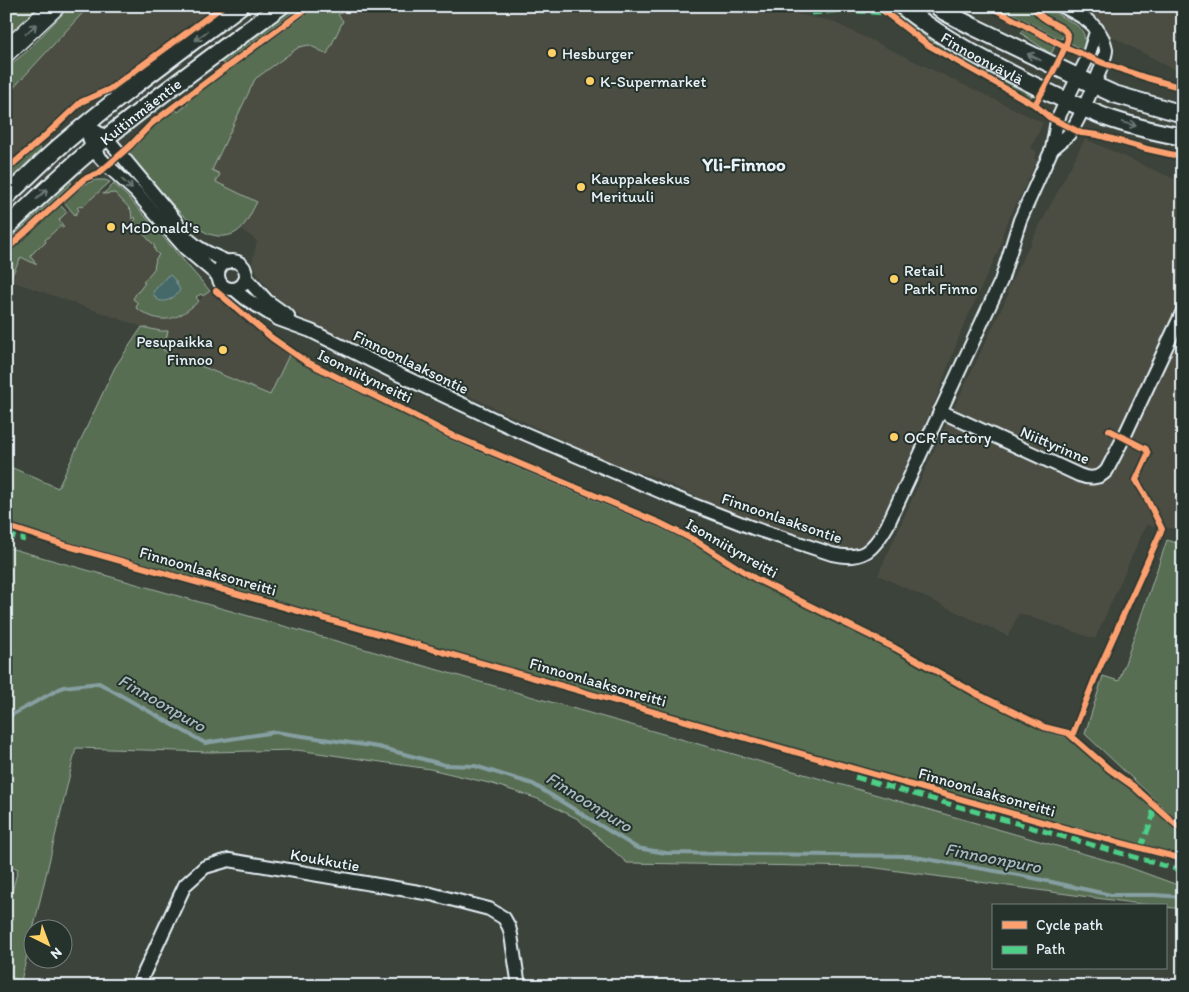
<svg xmlns="http://www.w3.org/2000/svg" width="1189" height="992" font-family="Itim,sans-serif">
<style>
.built{fill:#4c4e43}
.green{fill:#586e52;stroke:#a0b0a5}
.water{fill:#446869;stroke:#869fa2}
.lines{fill:none;stroke-linecap:round;stroke-linejoin:round}
.stream{stroke:#869fa2;stroke-width:4}
.minor-casing{stroke:#e8f1f8;stroke-width:16}
.major-casing{stroke:#e8f1f8;stroke-width:20}
.highway-casing{stroke:#e8f1f8;stroke-width:22}
.minor{stroke:#26332d;stroke-width:12}
.major{stroke:#26332d;stroke-width:16}
.highway{stroke:#26332d;stroke-width:19}
.quiet{stroke:#4dcf88;stroke-width:5;stroke-dasharray:10 5;stroke-linecap:butt}
.cycleway-casing{stroke:#26332d;stroke-width:9}
.cycleway{stroke:#fca06f;stroke-width:6}
.oneway{stroke:#6a7674}
.poi-dot{fill:#ffd166;stroke:#26332d;stroke-width:2}
.labels{text-anchor:middle;dominant-baseline:central;stroke-width:4;stroke-linejoin:round;paint-order:stroke}
.poi-label{font-size:16px;fill:#e8f1f8;stroke:#26332d;text-anchor:start}
.street-label{font-size:16px;fill:#e8f1f8;stroke:#26332d}
.water-label{font-size:18px;font-style:italic;fill:#a6babf;stroke:#26332d}
.quarter-label{font-size:19px;font-weight:bold;fill:#e8f1f8;stroke:#26332d}
</style>
<rect width="100%" height="100%" fill="#3c433a"/>
<filter id="ink" filterUnits="userSpaceOnUse"><feTurbulence type="fractalNoise" baseFrequency=".02" numOctaves="2"/><feDisplacementMap in="SourceGraphic" scale="10" xChannelSelector="R" yChannelSelector="G"/><feConvolveMatrix kernelMatrix="1 2 1 2 8 2 1 2 1" color-interpolation-filters="sRGB"/></filter>
<g filter="url(#ink)">
<g class="built">
<polygon points="89,6 217,6 6,162 6,96"/>
<polygon points="342,6 778,6 791,13 831,21 1043,123 1031,148 1037,152 1034,158 1037,160 1003,232 1001,245 962,329 937,396 878,528 870,541 855,548 840,548 730,512 652,476 611,464 584,450 368,348 344,341 306,320 288,308 270,290 261,279 252,263 257,241 241,229 228,235 222,237 214,236 207,233 192,223 177,209 213,112"/>
<polygon points="1037,6 1183,6 1183,59 1177,71 1109,35"/>
<polygon points="1085,139 1183,183 1183,530 1146,525 1095,639 1019,613 1008,636 878,575 940,437 1009,293 1007,292 1015,273"/>
<polygon points="106,191 117,191 173,252 136,308 146,314 161,319 185,313 210,291 219,300 289,355 271,396 162,350 168,331 160,331 142,327 6,279 6,268 82,196 94,192"/>
</g>
<g class="green">
<polygon points="9,6 43,6 6,44 6,10"/>
<polygon points="70,6 89,6 6,96 6,68 26,52"/>
<polygon points="294,6 302,6 223,64 220,60"/>
<path d="M 318,6 L 350,6 L 338,15 L 343,21 L 327,54 L 309,45 L 299,47 L 255,79 L 212,170 L 220,174 L 216,182 L 257,202 C 251,212 246,227 235,233 C 227,237 218,237 209,234 C 188,225 166,197 151,179 C 143,171 135,162 129,153 L 138,144 L 154,126 L 176,109 L 178,112 L 188,104 L 186,101 Z"/>
<polygon points="821,6 871,6 876,11 854,9 822,10"/>
<polygon points="883,6 890,6 916,26 1033,92 1031,97 1029,99 967,64 928,39"/>
<polygon points="1017,6 1031,6 1034,14 1062,33 1063,36 1063,38 1060,39 1006,10"/>
<path d="M 1038,6 L 1047,6 C 1062,23 1092,21 1083,50 L 1068,42 C 1075,24 1048,20 1038,9 Z"/>
<polygon points="1023,29 1055,46 1051,54 1025,36 1021,33"/>
<polygon points="39,147 44,152 25,169 6,182 6,175"/>
<polygon points="68,180 72,183 6,243 6,237"/>
<polygon points="95,180 105,180 110,182 82,207 80,206 77,208 79,210 75,215 64,202 85,184"/>
<path d="M 114,184 L 127,196 L 144,215 L 210,291 L 203,296 L 201,294 L 196,297 L 199,301 C 183,315 168,326 146,314 C 142,312 139,310 136,308 L 138,303 L 133,299 L 137,292 L 138,292 L 145,283 L 143,282 L 154,269 L 156,258 L 159,255 L 155,251 L 154,245 L 133,223 L 136,219 L 135,217 L 132,219 L 131,210 L 115,193 L 103,194 Z"/>
<polygon points="60,205 67,212 59,220 64,227 63,228 60,226 45,240 46,242 42,246 40,246 30,256 37,265 21,257 6,287 6,255"/>
<polygon points="142,327 160,331 168,331 163,350 270,395 289,355 303,364 345,386 408,416 447,438 658,527 693,544 755,582 894,651 976,696 1045,731 1066,737 1132,789 1183,836 1183,855 1061,824 69,542 6,522 6,465 58,488 115,367"/>
<polygon points="1167,540 1183,545 1183,826 1085,734 1103,676 1119,681"/>
<polygon points="6,547 1120,864 1183,887 1183,909 1165,907 1165,906 1155,906 869,867 627,863 578,819 538,799 493,784 430,769 297,750 210,752 76,748 21,981 6,975 6,914 18,869 6,864"/>
</g>
<path class="water" d="M 170,275 L 175,280 L 180,290 C 174,300 157,308 153,292 L 167,276 Z"/>
<g class="lines">
<polyline class="stream" points="6,718 63,687 99,683 205,743 275,732 378,747 445,765 475,766 533,784 637,848 666,853 909,856 1024,876 1111,895 1154,895 1183,897"/>
<defs>
<g id="minor">
<polyline points="86,125 92,149 108,166 136,192 186,249 218,276"/>
<path d="M 86,125 L 107,138 L 176,221 C 185,244 207,253 228,262"/>
<path d="M 1052,149 C 1058,144 1064,139 1069,134 C 1077,125 1106,61 1106,50 C 1106,47 1104,42 1103,39 C 1094,21 1079,15 1062,6"/>
<circle cx="232" cy="275" r="14"/>
<polyline points="246,278 267,301 288,316"/>
<path d="M 234,289 L 246,299 L 278,319 L 311,331 L 400,375 L 519,431 L 605,468 L 673,497 L 753,528 L 832,554 C 862,561 872,552 887,526 L 1001,281 L 1020,220 L 1052,149 L 1057,121 L 1066,101 L 1088,57 L 1097,29"/>
<path d="M 940,411 L 1079,475 C 1089,479 1100,479 1107,470 L 1124,437 L 1183,311"/>
<polyline points="138,986 185,885 205,867 229,860 431,894 489,909 504,918 509,927 511,935 519,986"/>
</g>
<g id="major">
<path id="s1" d="M 902,6 C 935,33 970,53 1008,72 C 1040,89 1072,104 1105,117 C 1130,126 1157,132 1183,137"/>
<polyline points="937,6 945,12 974,27 1094,85 1114,94 1183,114"/>
<path d="M 6,197 C 24,180 41,163 59,147 C 117,97 179,52 240,6"/>
<path id="s2" d="M 6,228 C 34,202 61,175 90,151 C 152,100 217,53 281,6"/>
</g>
<polyline id="highway" points="6,52 55,6"/>
</defs>
<use href="#minor" class="minor-casing"/>
<use href="#major" class="major-casing"/>
<use href="#highway" class="highway-casing"/>
<use href="#minor" class="minor"/>
<use href="#major" class="major"/>
<use href="#highway" class="highway"/>
<g class="quiet">
<polyline points="999,12 1015,6"/>
<polyline points="811,13 846,10 883,13"/>
<polyline points="6,534 25,540"/>
<polyline points="855,777 1183,871"/>
<polyline points="1140,848 1146,835 1153,816 1152,804"/>
</g>
<defs>
<g id="cycleway">
<polyline points="877,6 928,45 1035,105 1049,117 1081,133 1098,135 1147,149 1183,157"/>
<polyline points="989,6 1065,47 1103,63 1147,78 1183,88"/>
<path d="M 1034,6 C 1037,16 1049,21 1058,26 C 1062,28 1067,32 1068,37 C 1068,47 1041,94 1035,105"/>
<polyline points="6,170 46,135 81,102 110,89 223,6"/>
<polyline points="6,250 84,179 99,173 130,146 152,123 228,66 310,6"/>
<polyline points="216,291 272,338 305,361 409,413 449,434 660,523 696,541 743,571 756,579 895,648 977,694 1044,727 1068,733 1109,769 1133,786 1183,831"/>
<polyline points="6,526 68,546 1060,827 1183,859"/>
<polyline points="1072,736 1095,678 1162,529 1145,495 1136,480 1148,454 1146,449 1109,430"/>
</g>
</defs>
<use href="#cycleway" class="cycleway-casing"/>
<use href="#cycleway" class="cycleway"/>
</g>
<defs><path id="oneway-shaft" d="M-6 0H5M1.5-3L5.5 0L1.5 3" fill="none" stroke-width="1.6" stroke-linecap="round" stroke-linejoin="round" transform="scale(1.25)"/></defs>
<g class="oneway">
<use href="#oneway-shaft" transform="translate(31 29) rotate(-43)"/>
<use href="#oneway-shaft" transform="translate(201 36) rotate(143)"/>
<use href="#oneway-shaft" transform="translate(1034 57) rotate(-154)"/>
<use href="#oneway-shaft" transform="translate(1129 124) rotate(16)"/>
<use href="#oneway-shaft" transform="translate(127 184) rotate(43)"/>
<use href="#oneway-shaft" transform="translate(42 194) rotate(-43)"/>
</g>
</g>
<g class="poi-dot">
<circle cx="552" cy="53" r="5"/>
<circle cx="590" cy="81" r="5"/>
<circle cx="581" cy="187" r="5"/>
<circle cx="111" cy="227" r="5"/>
<circle cx="894" cy="279" r="5"/>
<circle cx="223" cy="350" r="5"/>
<circle cx="894" cy="437" r="5"/>
</g>
<g class="labels">
<g class="poi-label">
<text x="562" y="53">Hesburger</text>
<text x="600" y="81">K-Supermarket</text>
<text x="591" y="178">Kauppakeskus<tspan x="591" dy="18">Merituuli</tspan></text>
<text x="121" y="227">McDonald's</text>
<text x="904" y="270">Retail<tspan x="904" dy="18">Park Finno</tspan></text>
<text x="213" y="341" text-anchor="end">Pesupaikka<tspan x="213" dy="18">Finnoo</tspan></text>
<text x="904" y="437">OCR Factory</text>
</g>
<g class="street-label">
<text stroke="none"><textPath href="#s1" startOffset="96">Finnoonväylä</textPath></text>
<text stroke="none"><textPath href="#s2" startOffset="178">Kuitinmäentie</textPath></text>
<text transform="translate(411 362) rotate(26)">Finnoonlaaksontie</text>
<text transform="translate(365 376) rotate(26)">Isonniitynreitti</text>
<text transform="translate(1055 445) rotate(23)">Niittyrinne</text>
<text transform="translate(782 518) rotate(19)">Finnoonlaaksontie</text>
<text transform="translate(732 548) rotate(30)">Isonniitynreitti</text>
<text transform="translate(208 571) rotate(16)">Finnoonlaaksonreitti</text>
<text transform="translate(598 682) rotate(16)">Finnoonlaaksonreitti</text>
<text transform="translate(987 792) rotate(16)">Finnoonlaaksonreitti</text>
<text transform="translate(325 860) rotate(10)">Koukkutie</text>
</g>
<g class="water-label">
<text transform="translate(162 703) rotate(30)">Finnoonpuro</text>
<text transform="translate(589 802) rotate(32)">Finnoonpuro</text>
<text transform="translate(993 858) rotate(11)">Finnoonpuro</text>
</g>
<g class="quarter-label">
<text x="744" y="164">Yli-Finnoo</text>
</g>
</g>
<rect width="1189" height="992" fill="none" stroke="#26332d" stroke-width="25"/>
<rect x="12" y="12" width="1164" height="967" fill="none" stroke="#e8f1f8" stroke-width="2" filter="url(#ink)"/>
<rect x="992" y="904" width="175" height="65" fill="#26332d" stroke="#747f7e"/>
<rect x="1002" y="921" width="25" height="8" fill="#fca06f" stroke="#747f7e"/>
<text x="1036" y="930" font-size="15" fill="#e8f1f8">Cycle path</text>
<rect x="1002" y="946" width="25" height="8" fill="#4dcf88" stroke="#747f7e"/>
<text x="1036" y="954" font-size="15" fill="#e8f1f8">Path</text>
<g transform="translate(48 944) rotate(138)"><circle r="24" fill="#26332d" stroke="#747f7e"/>
<path d="M0-4L9 19L0 12L-9 19Z" fill="#ffd166"/>
<text y="-8" font-size="14" font-weight="bold" text-anchor="middle" fill="#e8f1f8">N</text>
</g>
</svg>
